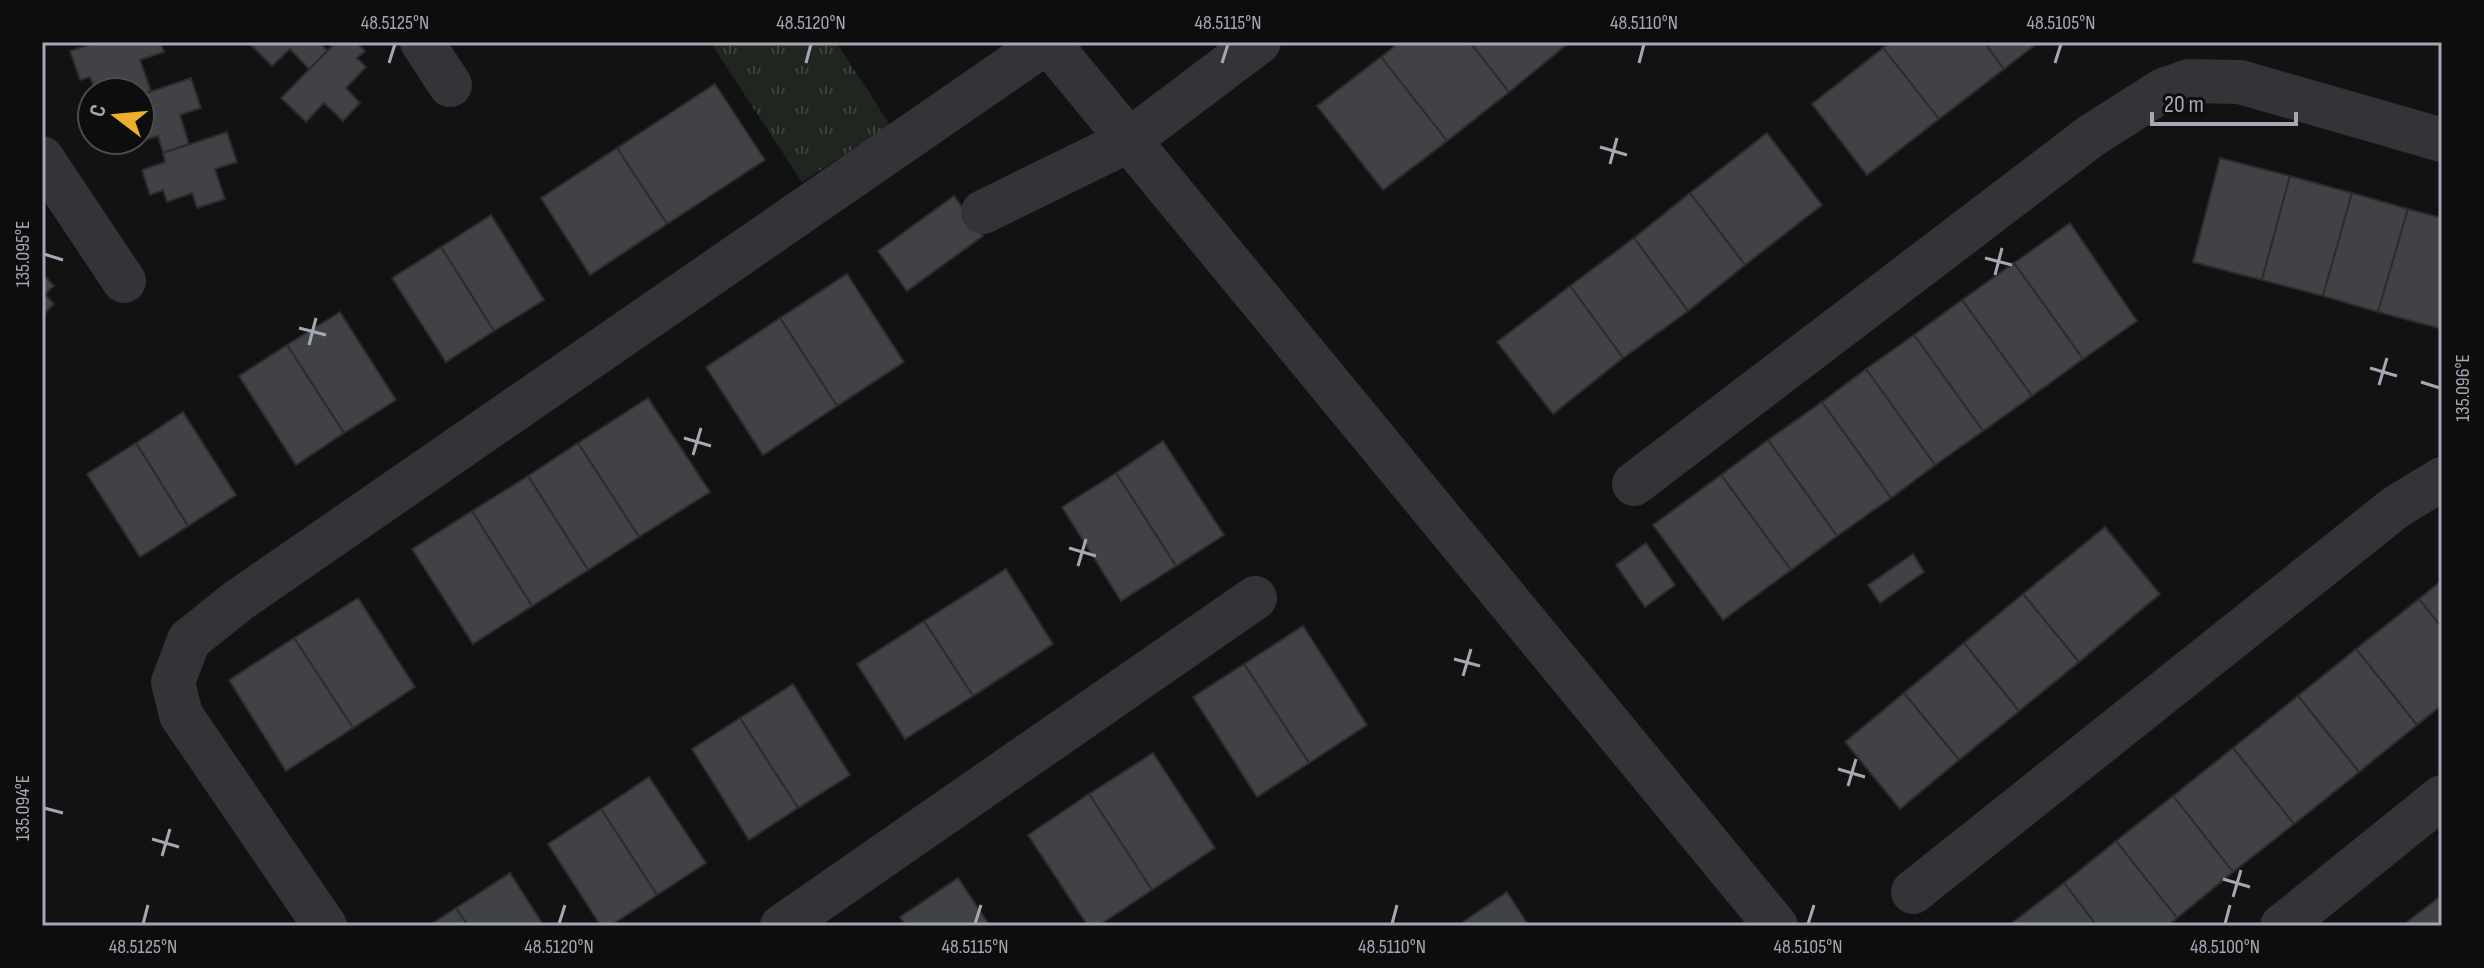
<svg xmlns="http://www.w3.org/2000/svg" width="2484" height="968" font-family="'Sofia Sans Condensed',sans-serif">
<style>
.park{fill:url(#park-tufts)}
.building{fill:#414246;stroke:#2c2c2f;stroke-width:2}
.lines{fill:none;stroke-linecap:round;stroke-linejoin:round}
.minor{stroke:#333338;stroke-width:44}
.ticks{fill:none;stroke:#a3a8b4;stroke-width:3}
.neatline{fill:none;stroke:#a3a8b4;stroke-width:3}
.ticks-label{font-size:20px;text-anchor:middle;fill:#a3a8b4}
</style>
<defs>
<pattern id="park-tufts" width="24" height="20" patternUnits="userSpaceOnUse" patternTransform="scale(2)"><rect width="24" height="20" fill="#1e261f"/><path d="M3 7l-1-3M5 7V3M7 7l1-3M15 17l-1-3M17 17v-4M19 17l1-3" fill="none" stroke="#3c433d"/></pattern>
</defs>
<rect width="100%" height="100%" fill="#121213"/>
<polygon class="park" points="710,42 836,42 890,125 802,182"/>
<g class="building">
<polygon points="98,42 160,42 164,52 140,60 151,91 140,95 140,92 124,92 120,81 95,90 90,77 80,80 70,51"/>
<polygon points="248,42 319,42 328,51 309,69 290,49 272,66"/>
<polygon points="336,42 356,42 365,51 357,58 366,67 346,88 360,103 343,121 324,103 306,122 281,98"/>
<polygon points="1400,42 1470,42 1509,92 1447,141 1381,57"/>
<polygon points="1470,42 1570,42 1509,92"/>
<polygon points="1891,42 1984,42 2004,69 1939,119 1883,48"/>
<polygon points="1984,42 2039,42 2004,69"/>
<polygon points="1883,48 1939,119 1867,175 1812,104"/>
<polygon points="1381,57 1447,141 1383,190 1317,106"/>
<polygon points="191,78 201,108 180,115 189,144 163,153 158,136 129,145 127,140 140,140 140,126 146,124 140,107 140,95"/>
<polygon points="715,84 765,160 667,224 617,148"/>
<polygon points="227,132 237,162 215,169 225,199 197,208 192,193 167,202 163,190 150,195 142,170 165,162 163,153"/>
<polygon points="1767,133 1822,205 1745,265 1690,193"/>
<polygon points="617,148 667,224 590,275 541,198"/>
<polygon points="2220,158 2290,176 2262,280 2193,262"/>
<polygon points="2290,176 2352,193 2323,296 2262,280"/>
<polygon points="1690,193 1745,265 1688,311 1634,238"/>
<polygon points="2352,193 2408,209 2378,312 2323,296"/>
<polygon points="954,196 983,236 907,291 878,251"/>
<polygon points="2408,209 2442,218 2442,329 2378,312"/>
<polygon points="491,215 544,300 494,331 441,247"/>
<polygon points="2070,223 2137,321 2083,359 2014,263"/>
<polygon points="1634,238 1688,311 1623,358 1570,286"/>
<polygon points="441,247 494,331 446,362 392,278"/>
<polygon points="2014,263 2083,359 2032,396 1962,300"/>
<polygon points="42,273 54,286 45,294 54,304 42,316"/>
<polygon points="847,274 904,362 837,406 780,318"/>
<polygon points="1570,286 1623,358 1553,414 1497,342"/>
<polygon points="1962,300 2032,396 1983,431 1914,335"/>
<polygon points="340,312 396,400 344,433 287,345"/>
<polygon points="780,318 837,406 763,455 706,367"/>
<polygon points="1914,335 1983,431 1935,465 1866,369"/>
<polygon points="287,345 344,433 296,465 239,376"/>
<polygon points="1866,369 1935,465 1891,498 1822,402"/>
<polygon points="648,398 710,492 639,537 578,443"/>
<polygon points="1822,402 1891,498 1837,536 1768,440"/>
<polygon points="183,412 236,495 188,526 136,443"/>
<polygon points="1768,440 1837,536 1791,570 1721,475"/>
<polygon points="1163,441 1224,535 1176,566 1116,473"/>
<polygon points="136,443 188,526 140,557 87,474"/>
<polygon points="578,443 639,537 588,570 528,476"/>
<polygon points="1116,473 1176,566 1121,601 1062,507"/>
<polygon points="1721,475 1791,570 1723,620 1653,525"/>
<polygon points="528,476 588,570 532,606 472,511"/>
<polygon points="472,511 532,606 473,644 412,549"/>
<polygon points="2105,527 2160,594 2079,662 2023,594"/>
<polygon points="1646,543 1675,585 1645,607 1616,565"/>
<polygon points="1913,554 1924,572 1880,603 1868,585"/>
<polygon points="1006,569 1053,644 973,696 924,621"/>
<polygon points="2442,580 2442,628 2419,599"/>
<polygon points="2023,594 2079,662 2019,711 1964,643"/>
<polygon points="358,598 415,687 353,728 294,638"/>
<polygon points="2419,599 2442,628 2442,705 2417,725 2356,649"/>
<polygon points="924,621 973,696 905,739 857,664"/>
<polygon points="1303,626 1367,725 1309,763 1244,664"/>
<polygon points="294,638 353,728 286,771 229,680"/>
<polygon points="1964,643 2019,711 1959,760 1904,693"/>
<polygon points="2356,649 2417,725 2359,772 2298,696"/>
<polygon points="1244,664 1309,763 1257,797 1193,697"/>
<polygon points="793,684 850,775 798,808 740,718"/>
<polygon points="1904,693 1959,760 1900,809 1845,742"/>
<polygon points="2298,696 2359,772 2294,824 2233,748"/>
<polygon points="740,718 798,808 749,840 692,749"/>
<polygon points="2233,748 2294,824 2233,872 2173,796"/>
<polygon points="1153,753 1215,848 1152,890 1089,794"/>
<polygon points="649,777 706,863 657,895 601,809"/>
<polygon points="1089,794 1152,890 1098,926 1088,926 1028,835"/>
<polygon points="2173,796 2233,872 2177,918 2116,841"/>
<polygon points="601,809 657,895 610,926 601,926 548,844"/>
<polygon points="2116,841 2177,918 2167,926 2097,926 2064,883"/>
<polygon points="510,873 544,926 468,926 456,908"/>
<polygon points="958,878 990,926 906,926 900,917"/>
<polygon points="2064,883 2097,926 2008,926"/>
<polygon points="1507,892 1529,926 1457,926"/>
<polygon points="2442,895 2442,926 2402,926"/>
<polygon points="456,908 468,926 428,926"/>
</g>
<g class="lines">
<g class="minor">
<polyline points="422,42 450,85"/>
<polyline points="1048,42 1776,926"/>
<polyline points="42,158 124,281"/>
<polyline points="983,212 1128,141 1259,42"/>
<polyline points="1634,484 2091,136 2163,90 2189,81 2240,82 2442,140"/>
<polyline points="1913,892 2396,507 2442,479"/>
<polyline points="325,926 181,715 173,682 189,640 239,600 1047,42"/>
<polyline points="782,926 1255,598"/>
<polyline points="2282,926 2442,797"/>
</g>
</g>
<path class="ticks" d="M 389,63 L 395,44M 806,63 L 811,44M 1222,63 L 1228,44M 1639,63 L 1644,44M 2055,63 L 2061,44M 1600,147 L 1627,155M 1610,164 L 1617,138M 44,254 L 63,260M 1985,258 L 2012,265M 1995,275 L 2002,248M 299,328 L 326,335M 309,345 L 316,318M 2370,368 L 2397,376M 2421,382 L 2440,388M 2379,385 L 2387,358M 684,438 L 711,446M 693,455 L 701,428M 1069,548 L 1096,556M 1078,566 L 1086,539M 1454,659 L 1480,666M 1463,676 L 1471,649M 1838,769 L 1865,777M 1848,786 L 1856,759M 44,808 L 63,813M 152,839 L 179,847M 162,856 L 170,829M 2223,879 L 2250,887M 2233,897 L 2241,870M 143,924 L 148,905M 559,924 L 565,905M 975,924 L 981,905M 1392,924 L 1397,905M 1808,924 L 1814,905M 2225,924 L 2230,905"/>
<rect width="2484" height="968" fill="none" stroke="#0d0d0e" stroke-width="88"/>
<g transform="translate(116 116) rotate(286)"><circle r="38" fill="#0d0d0e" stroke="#494b50" stroke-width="2"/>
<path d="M0-6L14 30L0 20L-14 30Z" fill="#efaf2d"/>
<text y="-12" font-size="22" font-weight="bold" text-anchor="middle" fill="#a3a8b4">С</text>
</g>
<path d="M2152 112v12h144v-12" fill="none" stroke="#a3a8b4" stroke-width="4"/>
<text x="2164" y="112" font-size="24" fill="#a3a8b4" stroke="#0d0d0e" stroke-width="6" paint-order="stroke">20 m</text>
<rect x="44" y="44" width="2396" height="880" class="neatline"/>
<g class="ticks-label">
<text x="395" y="29">48.5125°N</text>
<text x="811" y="29">48.5120°N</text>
<text x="1228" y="29">48.5115°N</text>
<text x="1644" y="29">48.5110°N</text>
<text x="2061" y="29">48.5105°N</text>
<text transform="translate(22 254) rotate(-90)" y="7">135.095°E</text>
<text transform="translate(2462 388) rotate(-90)" y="7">135.096°E</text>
<text transform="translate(22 808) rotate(-90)" y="7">135.094°E</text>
<text x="143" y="953">48.5125°N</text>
<text x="559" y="953">48.5120°N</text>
<text x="975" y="953">48.5115°N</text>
<text x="1392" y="953">48.5110°N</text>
<text x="1808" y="953">48.5105°N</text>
<text x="2225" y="953">48.5100°N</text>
</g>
</svg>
